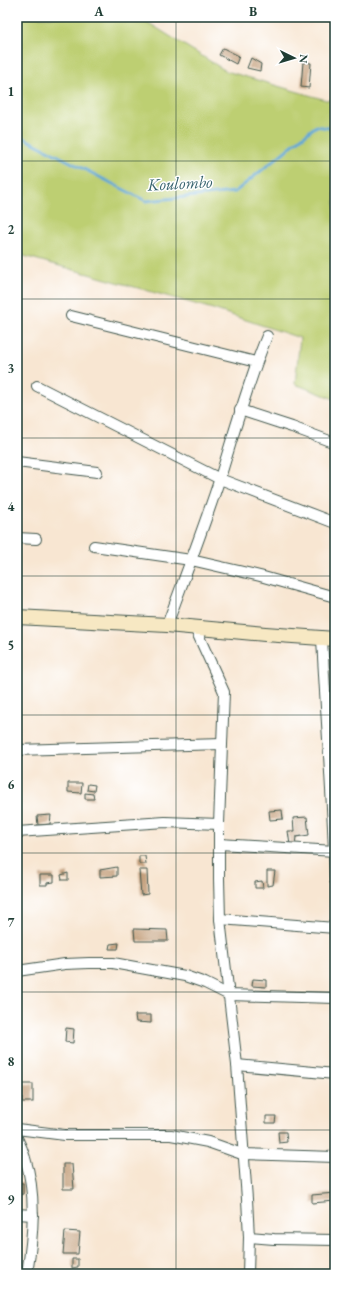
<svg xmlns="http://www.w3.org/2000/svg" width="352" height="1291" font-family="'EB Garamond',serif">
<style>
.green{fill:#bdcf72;stroke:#6e8653}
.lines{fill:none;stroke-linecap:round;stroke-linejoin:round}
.stream{stroke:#60a7d6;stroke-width:3}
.building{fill:#c4a07d}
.street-casing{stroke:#40564c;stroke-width:12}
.secondary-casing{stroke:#40564c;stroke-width:16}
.street{stroke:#fff;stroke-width:10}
.secondary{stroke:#f7e8c3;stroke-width:14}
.grid{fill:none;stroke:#1f3d34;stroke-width:1;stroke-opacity:0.55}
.labels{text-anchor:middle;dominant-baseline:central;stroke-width:3;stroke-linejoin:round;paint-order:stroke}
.water-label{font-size:17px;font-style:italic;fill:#36626d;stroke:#fff}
.neatline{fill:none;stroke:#1f3d34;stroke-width:1.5}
.grid-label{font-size:13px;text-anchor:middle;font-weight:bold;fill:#1f3d34}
</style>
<rect width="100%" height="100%" fill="#fff"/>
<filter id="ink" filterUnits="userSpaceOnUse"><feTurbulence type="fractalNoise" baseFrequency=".025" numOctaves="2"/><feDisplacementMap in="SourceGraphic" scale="8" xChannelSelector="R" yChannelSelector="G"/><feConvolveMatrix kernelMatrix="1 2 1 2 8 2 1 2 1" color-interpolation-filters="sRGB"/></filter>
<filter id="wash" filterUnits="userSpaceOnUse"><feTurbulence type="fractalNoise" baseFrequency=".012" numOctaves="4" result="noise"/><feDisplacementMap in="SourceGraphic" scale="16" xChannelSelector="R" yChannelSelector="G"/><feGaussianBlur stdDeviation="0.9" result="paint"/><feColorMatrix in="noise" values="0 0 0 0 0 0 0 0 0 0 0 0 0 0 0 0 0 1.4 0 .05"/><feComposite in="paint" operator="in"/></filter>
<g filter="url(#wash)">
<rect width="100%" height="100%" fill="#f8e6d2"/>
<polygon class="green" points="17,17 139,17 226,71 326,100 335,100 335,398 334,399 295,384 300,338 213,309 17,254"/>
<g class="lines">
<polyline class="stream" points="17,137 22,137 146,201 235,192 316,126 335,129"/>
</g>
<g id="blocks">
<g class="building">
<polygon points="223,48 239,56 236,64 219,55"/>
<polygon points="251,58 261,64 260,71 247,68"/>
<polygon points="303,62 311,63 309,88 301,87"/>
<polygon points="68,783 82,783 81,793 68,792"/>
<polygon points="88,784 95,785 94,791 87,790"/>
<polygon points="85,793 93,794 94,799 85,799"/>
<polygon points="282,810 283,819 270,820 269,811"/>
<polygon points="51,815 50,824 38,825 37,816"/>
<polygon points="307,817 309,835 296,837 295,845 290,845 288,831 294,831 293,818"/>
<polygon points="139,856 145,856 146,864 139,864"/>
<polygon points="117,867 117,876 100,877 100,870"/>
<polygon points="139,870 147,870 148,894 141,895"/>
<polygon points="267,871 275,871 273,885 267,886"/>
<polygon points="68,873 68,880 62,880 61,875"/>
<polygon points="40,875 54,875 54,882 47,883 47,885 40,885"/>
<polygon points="262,881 263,888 255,888 255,882"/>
<polygon points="134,929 167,930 168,941 135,941"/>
<polygon points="119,943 118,949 109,949 110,944"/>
<polygon points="253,979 266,980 266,987 252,986"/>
<polygon points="135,1015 151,1015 151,1023 136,1022"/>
<polygon points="66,1028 74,1029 73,1043 65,1042"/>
<rect x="22" y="1084" width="11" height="18"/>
<polygon points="266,1116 276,1116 275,1123 266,1123"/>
<polygon points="278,1132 286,1132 287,1142 279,1143"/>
<polygon points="63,1164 72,1164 74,1189 63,1189"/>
<polygon points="17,1183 23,1183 23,1194 17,1195"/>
<polygon points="335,1193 335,1201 312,1203 312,1195"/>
<polygon points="65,1231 80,1232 78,1254 63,1254"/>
<polygon points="72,1259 78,1259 78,1267 72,1268"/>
<rect x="284" y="1272" width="23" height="2"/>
</g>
</g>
</g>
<g filter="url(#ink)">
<use href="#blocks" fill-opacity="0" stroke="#40564c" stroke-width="1"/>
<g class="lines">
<defs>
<g id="street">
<polyline points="71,316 256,362"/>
<polyline points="37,386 220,479 335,523"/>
<polyline points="240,410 292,427 335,443"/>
<polyline points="17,462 97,472"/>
<polyline points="17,538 36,539"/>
<polyline points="94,546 191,560 260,576 335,597"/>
<path d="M 167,625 C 185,576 204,527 220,478 C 235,430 248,382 267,336"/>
<polyline points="195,628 224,692 219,824 219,879 220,919 237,1065 247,1199 249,1237 248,1274"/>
<path d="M 322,638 C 326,719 333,799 335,880"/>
<polyline points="17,750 222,744"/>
<polyline points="17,832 165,822 219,824"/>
<polyline points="219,844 335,851"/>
<polyline points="220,919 335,928"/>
<polyline points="17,971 65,964 89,963 113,963 185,976 205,983 229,995 335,998"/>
<polyline points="237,1065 335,1074"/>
<polyline points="17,1129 65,1135 171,1135 208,1142 242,1154 335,1157"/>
<path d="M 17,1138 C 20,1144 23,1151 25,1158 C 37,1195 33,1236 27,1274"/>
<polyline points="17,1214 33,1215"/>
<polyline points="249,1237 274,1239 335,1240"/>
</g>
<polyline id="secondary" points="17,617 167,625 265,634 335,639"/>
</defs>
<use href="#street" class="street-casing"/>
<use href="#secondary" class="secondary-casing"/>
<use href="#street" class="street"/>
<use href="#secondary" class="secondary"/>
</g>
</g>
<path class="grid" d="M 176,17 L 176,1274M 17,161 L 335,161M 17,299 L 335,299M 17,438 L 335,438M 17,576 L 335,576M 17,715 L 335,715M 17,853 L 335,853M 17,992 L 335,992M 17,1130 L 335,1130"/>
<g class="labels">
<g class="water-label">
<text transform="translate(180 183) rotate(-3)">Koulombo</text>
</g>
</g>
<rect width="352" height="1291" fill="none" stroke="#fff" stroke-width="44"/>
<g transform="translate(294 58) rotate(95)" stroke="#ffffff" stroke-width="3" paint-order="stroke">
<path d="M0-3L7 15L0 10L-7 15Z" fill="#1f3d34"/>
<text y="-6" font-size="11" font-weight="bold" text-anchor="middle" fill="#1f3d34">N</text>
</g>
<rect x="22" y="22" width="308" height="1247" class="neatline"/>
<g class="grid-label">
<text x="99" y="16">A</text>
<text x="253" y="16">B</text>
<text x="11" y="96">1</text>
<text x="11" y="234">2</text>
<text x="11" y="373">3</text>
<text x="11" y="511">4</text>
<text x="11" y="650">5</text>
<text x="11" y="789">6</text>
<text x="11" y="927">7</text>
<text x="11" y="1066">8</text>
<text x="11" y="1204">9</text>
</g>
</svg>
